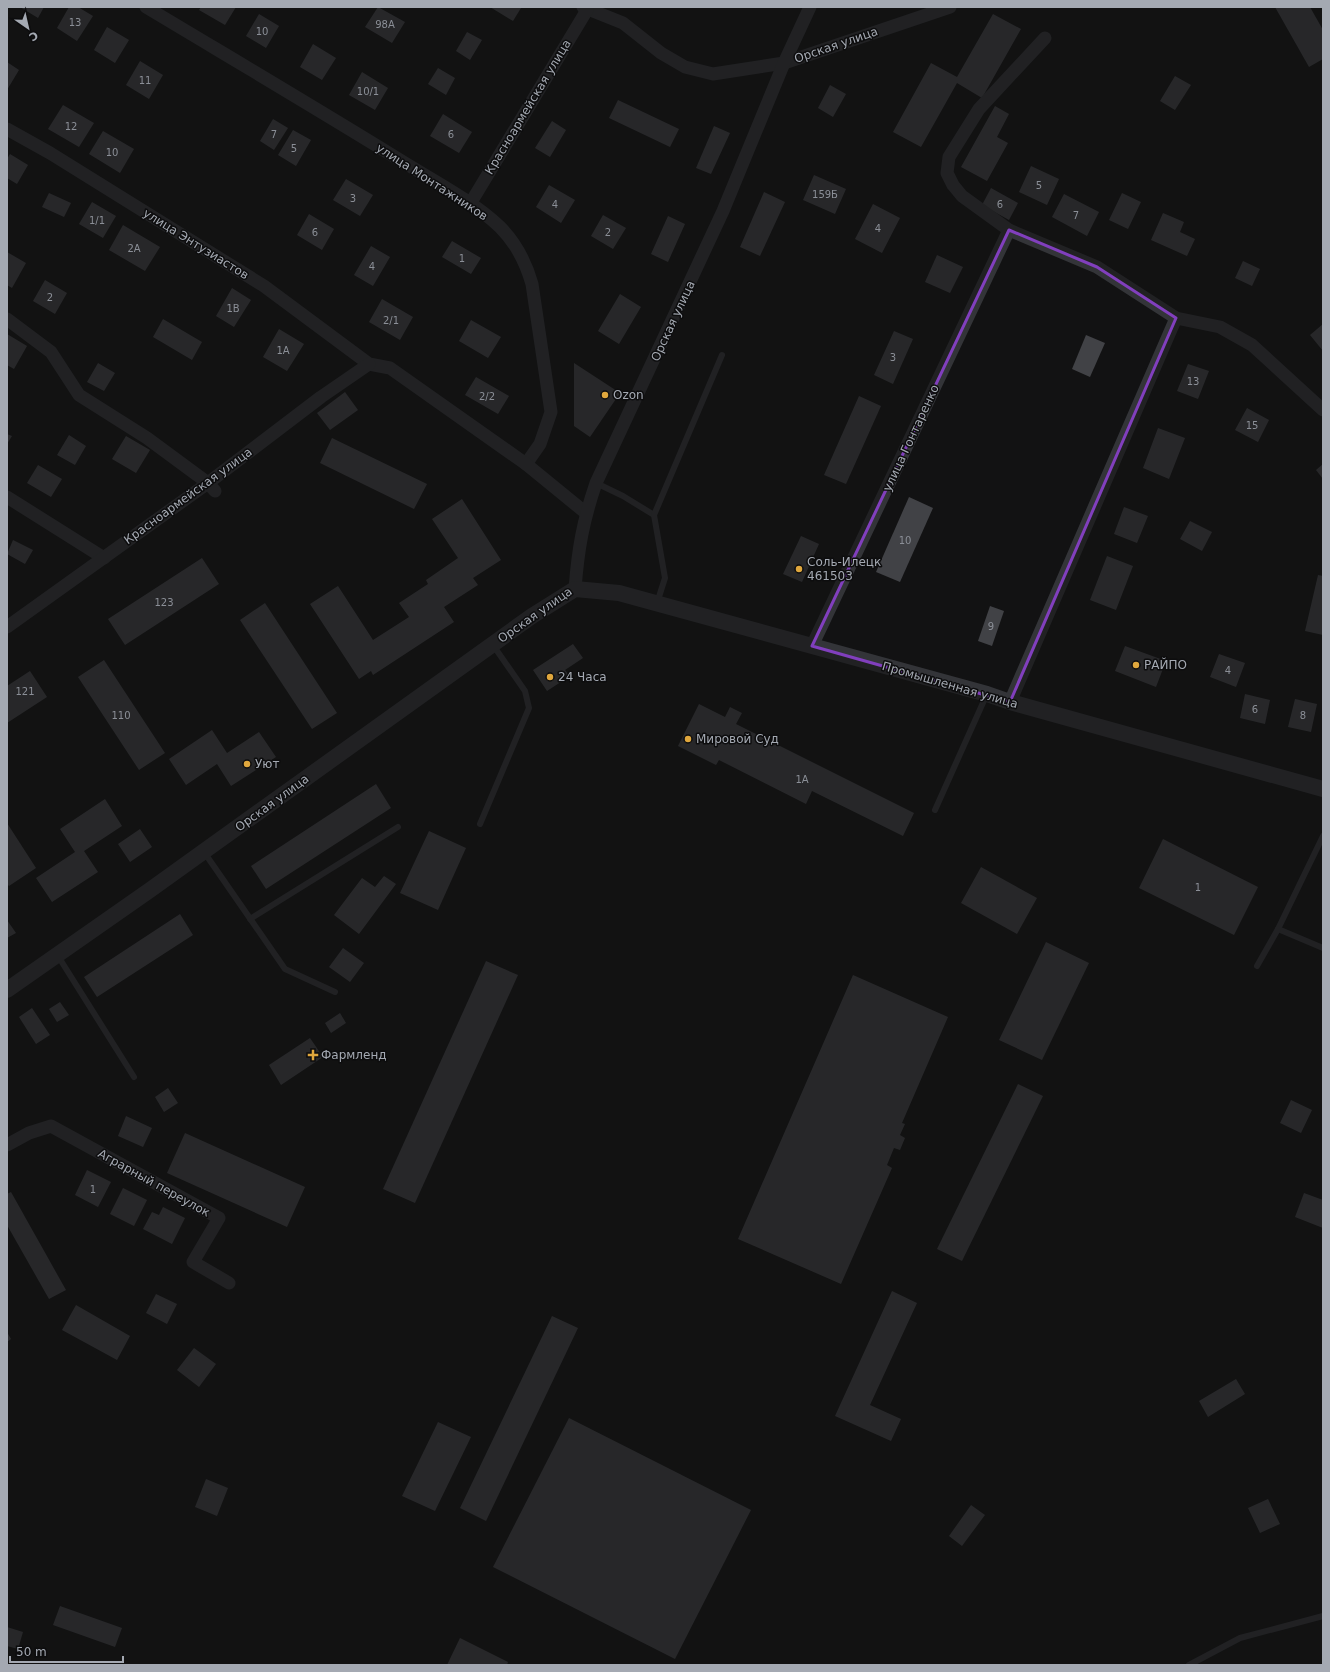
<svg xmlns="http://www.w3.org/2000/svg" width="1330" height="1672" font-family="'DejaVu Sans',sans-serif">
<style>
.building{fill:#414246}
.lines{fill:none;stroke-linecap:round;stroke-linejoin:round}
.service{stroke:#333438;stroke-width:6}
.minor{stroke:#333438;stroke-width:13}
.tertiary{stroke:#333438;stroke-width:16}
.marked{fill:none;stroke:#813fbd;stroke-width:3;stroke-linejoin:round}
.poi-dot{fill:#e0a73d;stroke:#0d0d0e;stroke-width:1.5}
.labels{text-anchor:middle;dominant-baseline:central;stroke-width:3;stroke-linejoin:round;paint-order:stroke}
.number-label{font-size:10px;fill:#8b8f97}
.street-label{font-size:12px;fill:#a4a9b2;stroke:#0d0d0e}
.poi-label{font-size:12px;fill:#a4a9b2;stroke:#0d0d0e;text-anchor:start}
</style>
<rect width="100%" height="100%" fill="#121213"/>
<g class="building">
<polygon points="20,7 44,7 38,18"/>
<polygon points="69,7 78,7 93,16 77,41 57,28"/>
<polygon points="201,7 236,7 225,25 199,10"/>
<polygon points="378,7 405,22 392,43 365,27"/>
<polygon points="490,7 519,7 521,8 513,21"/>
<polygon points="1275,7 1310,7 1323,30 1323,59 1309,67"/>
<polygon points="259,14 279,26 266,48 246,36"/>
<polygon points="993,14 1021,29 982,98 957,83 921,147 893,132 931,63 957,77"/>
<polygon points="107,27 129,40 115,63 94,50"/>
<polygon points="467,32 482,40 470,60 456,51"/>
<polygon points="313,44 336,58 322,80 300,67"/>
<polygon points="140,61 163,75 149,99 126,85"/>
<polygon points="7,62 19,70 7,90"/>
<polygon points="438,68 455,78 446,95 428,84"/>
<polygon points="362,72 388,88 375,110 349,95"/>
<polygon points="1175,76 1191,85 1175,110 1160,101"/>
<polygon points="830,85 846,94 833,117 818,108"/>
<polygon points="618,100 679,129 670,147 609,118"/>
<polygon points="63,105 94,123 79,147 48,129"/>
<polygon points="995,106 1009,114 997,137 1008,143 987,181 961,167"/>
<polygon points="443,114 472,132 459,153 430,136"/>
<polygon points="273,119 288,128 274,150 260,141"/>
<polygon points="552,121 566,130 550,157 535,148"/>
<polygon points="714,126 730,133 711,174 696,168"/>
<polygon points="293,130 311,140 296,166 278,155"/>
<polygon points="103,131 134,149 120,173 89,154"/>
<polygon points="10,154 28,165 17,184 7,178 7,159"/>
<polygon points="1031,166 1059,179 1047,205 1019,192"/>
<polygon points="814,175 846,189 835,214 803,200"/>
<polygon points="346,179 373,195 360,216 333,200"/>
<polygon points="549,185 575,200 561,223 536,207"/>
<polygon points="991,188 1018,203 1009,220 982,205"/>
<polygon points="764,192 785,202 760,256 740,247"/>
<polygon points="49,193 71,203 64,217 42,207"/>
<polygon points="1122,193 1141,202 1128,229 1109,220"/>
<polygon points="1064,194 1099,212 1087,236 1052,217"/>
<polygon points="92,202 116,216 103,238 79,224"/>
<polygon points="873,204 900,218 882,253 855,239"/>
<polygon points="1163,213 1184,222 1180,232 1195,239 1187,256 1151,240"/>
<polygon points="309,214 334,229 322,250 297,235"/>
<polygon points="603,215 626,228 613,249 591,236"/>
<polygon points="668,216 685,224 668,262 651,254"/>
<polygon points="123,225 160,247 145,271 109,250"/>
<polygon points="452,241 481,258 471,274 442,257"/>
<polygon points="371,246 390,257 373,286 354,275"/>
<polygon points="7,252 26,263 12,288 7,285"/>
<polygon points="937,255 963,267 950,293 925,282"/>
<polygon points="1243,261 1260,269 1252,286 1235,278"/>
<polygon points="45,280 67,293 55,314 33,301"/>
<polygon points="232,288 251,300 234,327 216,316"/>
<polygon points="620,294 641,307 619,344 598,331"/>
<polygon points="382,299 413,317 400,340 369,322"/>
<polygon points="163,319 202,342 192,360 153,337"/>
<polygon points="471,320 501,337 488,358 459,341"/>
<polygon points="1323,324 1323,351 1310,335"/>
<polygon points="279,329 304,344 287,371 263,357"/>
<polygon points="894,331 913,339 893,384 874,375"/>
<polygon points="7,334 27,346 14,369 7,365"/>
<polygon points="1086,335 1105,343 1090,377 1072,369"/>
<polygon points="98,363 115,373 104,391 87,382"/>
<polygon points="574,363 620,393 590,437 574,426"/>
<polygon points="1188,364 1209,371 1198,399 1177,391"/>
<polygon points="476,377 509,396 498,414 465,395"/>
<polygon points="345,392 358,410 330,430 317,413"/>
<polygon points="859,396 881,406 846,484 824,475"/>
<polygon points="1247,408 1269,420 1258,442 1235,430"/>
<polygon points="1158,428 1185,438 1169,479 1143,468"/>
<polygon points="7,434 12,436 7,444"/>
<polygon points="69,435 86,446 75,465 57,455"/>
<polygon points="126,436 150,450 136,473 112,459"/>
<polygon points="332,438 427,484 414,509 320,463"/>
<polygon points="1323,464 1323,479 1316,470"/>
<polygon points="38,465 62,479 51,497 27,483"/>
<polygon points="909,497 933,508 900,582 876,572"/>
<polygon points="462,499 501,560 473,578 478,585 444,607 454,622 373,675 371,671 359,679 310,604 338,586 373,640 409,617 399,603 428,584 426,580 458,558 432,519"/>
<polygon points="1124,507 1148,516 1137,543 1114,534"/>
<polygon points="1190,521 1212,532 1202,551 1180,539"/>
<polygon points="801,536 819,544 802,582 783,574"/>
<polygon points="13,540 33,550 25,564 7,554"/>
<polygon points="1107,556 1133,566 1116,610 1090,600"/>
<polygon points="202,558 219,584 125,645 108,619"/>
<polygon points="1318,575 1323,576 1323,635 1305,631"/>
<polygon points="265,603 337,713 312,729 240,620"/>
<polygon points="990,606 1004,611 992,646 978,641"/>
<polygon points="573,644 583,658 565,670 570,676 547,691 533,670"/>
<polygon points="1125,646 1166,661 1156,687 1115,671"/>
<polygon points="1219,654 1245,663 1236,687 1210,677"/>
<polygon points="104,660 165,753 139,770 78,677"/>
<polygon points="30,671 47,697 7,723 7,686"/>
<polygon points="1245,694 1270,700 1265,724 1240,718"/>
<polygon points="1295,699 1317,704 1311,732 1288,727"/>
<polygon points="699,704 725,717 730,707 742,713 736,724 914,813 903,836 812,791 806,804 719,760 716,765 678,746"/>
<polygon points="212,730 227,753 259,732 276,757 231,786 217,764 186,785 169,759"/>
<polygon points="376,784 391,808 266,889 251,866"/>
<polygon points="105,799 122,826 84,851 98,872 52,902 36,878 75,852 60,829"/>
<polygon points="7,823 36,868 9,886 7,884"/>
<polygon points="140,829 152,847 130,862 118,844"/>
<polygon points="429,831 466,848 438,910 400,893"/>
<polygon points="1163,839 1258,887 1234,935 1139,888"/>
<polygon points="981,867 1037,898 1017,934 961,903"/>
<polygon points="384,876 396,884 359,934 334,915 362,878 375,887"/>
<polygon points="180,914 193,935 97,997 84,977"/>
<polygon points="7,920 16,933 7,938"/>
<polygon points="1046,942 1089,963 1042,1060 999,1040"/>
<polygon points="343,948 364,963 350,982 329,967"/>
<polygon points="486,961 518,975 415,1203 383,1189"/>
<polygon points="853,975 948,1017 902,1123 905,1124 900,1135 905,1138 900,1150 894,1148 887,1165 892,1168 841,1284 738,1239"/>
<polygon points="60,1002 69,1015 57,1022 49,1009"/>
<polygon points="32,1008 50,1035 36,1044 19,1017"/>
<polygon points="340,1013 346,1023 331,1033 325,1023"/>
<polygon points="310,1038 323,1057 281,1085 269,1065"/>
<polygon points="1018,1084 1043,1096 962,1261 937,1249"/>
<polygon points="168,1088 178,1103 164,1112 155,1097"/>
<polygon points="1291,1100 1312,1110 1301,1133 1280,1123"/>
<polygon points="126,1116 152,1128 143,1147 118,1136"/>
<polygon points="185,1133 305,1187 287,1227 167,1173"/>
<polygon points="87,1170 111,1182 98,1207 75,1195"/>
<polygon points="123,1188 147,1200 134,1226 110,1214"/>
<polygon points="11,1192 66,1290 49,1299 7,1225 7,1194"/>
<polygon points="1304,1193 1323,1200 1323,1228 1295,1217"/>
<polygon points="163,1207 185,1218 172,1244 143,1229 152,1212 159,1215"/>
<polygon points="892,1291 917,1303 870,1405 901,1419 891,1441 835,1416"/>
<polygon points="156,1294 177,1304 167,1324 146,1313"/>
<polygon points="76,1305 130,1336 117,1360 62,1330"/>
<polygon points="552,1316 578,1328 486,1521 460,1508"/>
<polygon points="7,1332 11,1339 7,1342"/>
<polygon points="194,1348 216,1364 199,1387 177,1370"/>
<polygon points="1236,1379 1245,1394 1208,1417 1199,1401"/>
<polygon points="569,1418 751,1510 675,1659 493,1567"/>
<polygon points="438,1422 471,1437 435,1511 402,1496"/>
<polygon points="206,1479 228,1488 217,1516 195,1507"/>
<polygon points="1268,1499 1280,1524 1260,1533 1248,1508"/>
<polygon points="971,1505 985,1515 962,1546 949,1536"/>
<polygon points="60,1606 122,1628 115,1647 53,1625"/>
<polygon points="7,1627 23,1632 18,1649 7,1646"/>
<polygon points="460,1638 508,1662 507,1665 447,1665"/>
</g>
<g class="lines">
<g class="service">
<polyline points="596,483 623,496 654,515"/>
<polyline points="657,603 665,578 654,515 722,355"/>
<polyline points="935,810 986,696"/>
<polyline points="480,824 529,708 525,691 493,645"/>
<polyline points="204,852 285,969 335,992"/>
<polyline points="250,919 398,827"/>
<polyline points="1278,929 1323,948"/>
<polyline points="58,956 134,1077"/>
<polyline points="1257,966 1278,929 1323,836"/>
<polyline points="1189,1665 1240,1638 1323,1616"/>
</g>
<g class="minor">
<path d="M 146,7 C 231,58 316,108 400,160 C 432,180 473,201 500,227 C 516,243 526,263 532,284 L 551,412 L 540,444 L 526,464"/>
<polyline points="583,7 623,23 661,53 685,67 713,74 784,63 950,7"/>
<polyline points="1045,38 979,109 949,157 947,173 953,185 962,196 1009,230 1097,267 1176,318 1220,327 1252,345 1323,410"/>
<polyline points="7,129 50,153 264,286 369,364 390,368 526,464 586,513"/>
<polyline points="470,204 587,10"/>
<polyline points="7,319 51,352 79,395 147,438 208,483 215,491"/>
<polyline points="7,497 104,558"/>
<path d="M 575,589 C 578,549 583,521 596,483 L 723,211 L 784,63 L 810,7"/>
<polyline points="7,627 208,483 321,397 369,364"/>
<polyline points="812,646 1009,230"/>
<polyline points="1010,702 1176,318"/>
<polyline points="7,1145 29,1133 51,1126 219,1218 193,1262 229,1283"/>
</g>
<polyline class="tertiary" points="7,990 150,890 532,616 575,589 619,593 987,694 1010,702 1323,789"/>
</g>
<path d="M0 0H1330V1672H0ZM 1009,230 L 1097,267 L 1176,318 L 1010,702 L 812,646 Z" fill="#121213" fill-opacity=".55" fill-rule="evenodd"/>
<path class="marked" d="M 1009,230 L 1097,267 L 1176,318 L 1010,702 L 812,646 Z"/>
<g class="poi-dot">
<circle cx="605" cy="395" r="4"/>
<circle cx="799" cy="569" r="4"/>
<circle cx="1136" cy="665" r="4"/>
<circle cx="550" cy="677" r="4"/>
<circle cx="688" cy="739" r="4"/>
<circle cx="247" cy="764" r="4"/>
<path d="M311 1049h4v4h4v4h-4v4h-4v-4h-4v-4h4z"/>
</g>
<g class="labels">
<g class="number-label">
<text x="75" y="22">13</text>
<text x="385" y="24">98А</text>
<text x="262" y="31">10</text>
<text x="145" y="80">11</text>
<text x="368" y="91">10/1</text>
<text x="71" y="126">12</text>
<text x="274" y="134">7</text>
<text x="451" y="134">6</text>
<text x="294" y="148">5</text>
<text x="112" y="152">10</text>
<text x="1039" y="185">5</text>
<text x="825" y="194">159Б</text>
<text x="353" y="198">3</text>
<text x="555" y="204">4</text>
<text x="1000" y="204">6</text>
<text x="1076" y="215">7</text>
<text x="97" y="220">1/1</text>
<text x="878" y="228">4</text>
<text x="315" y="232">6</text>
<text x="608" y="232">2</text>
<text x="134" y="248">2А</text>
<text x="462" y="258">1</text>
<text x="372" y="266">4</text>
<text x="50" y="297">2</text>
<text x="233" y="308">1В</text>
<text x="391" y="320">2/1</text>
<text x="283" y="350">1А</text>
<text x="893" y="357">3</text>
<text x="1193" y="381">13</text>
<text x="487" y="396">2/2</text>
<text x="1252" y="425">15</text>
<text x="905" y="540">10</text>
<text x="164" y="602">123</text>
<text x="991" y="626">9</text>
<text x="1228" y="670">4</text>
<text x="25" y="691">121</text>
<text x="1255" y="709">6</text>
<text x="121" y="715">110</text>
<text x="1303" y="715">8</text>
<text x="802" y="779">1А</text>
<text x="1198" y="887">1</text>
<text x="93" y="1189">1</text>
</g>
<g class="street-label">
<text transform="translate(836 45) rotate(-19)">Орская улица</text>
<text transform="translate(528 107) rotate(-59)">Красноармейская улица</text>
<text transform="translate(432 182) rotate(33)">улица Монтажников</text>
<text transform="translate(196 244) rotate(32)">улица Энтузиастов</text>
<text transform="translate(673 321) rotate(-65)">Орская улица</text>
<text transform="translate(911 438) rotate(-65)">улица Гонтаренко</text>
<text transform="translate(188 496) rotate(-36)">Красноармейская улица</text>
<text transform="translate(535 615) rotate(-35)">Орская улица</text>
<text transform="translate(950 685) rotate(16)">Промышленная улица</text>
<text transform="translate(272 803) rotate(-36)">Орская улица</text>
<text transform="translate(154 1183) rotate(29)">Аграрный переулок</text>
</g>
<g class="poi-label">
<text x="613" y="395">Ozon</text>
<text x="807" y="562">Соль-Илецк<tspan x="807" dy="14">461503</tspan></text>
<text x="1144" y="665">РАЙПО</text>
<text x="558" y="677">24 Часа</text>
<text x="696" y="739">Мировой Суд</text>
<text x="255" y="764">Уют</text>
<text x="321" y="1055">Фармленд</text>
</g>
</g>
<rect width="1330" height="1672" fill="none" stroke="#a4a9b2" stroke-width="16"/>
<g transform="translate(28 28) rotate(146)" stroke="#0d0d0e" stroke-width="3" paint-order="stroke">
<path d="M0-3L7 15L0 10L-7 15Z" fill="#a4a9b2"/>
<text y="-6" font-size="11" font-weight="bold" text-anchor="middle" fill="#a4a9b2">С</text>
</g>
<path d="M10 1656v6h113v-6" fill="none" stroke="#a4a9b2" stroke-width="2"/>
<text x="16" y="1656" font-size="12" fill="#a4a9b2" stroke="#0d0d0e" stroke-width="3" paint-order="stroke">50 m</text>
</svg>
